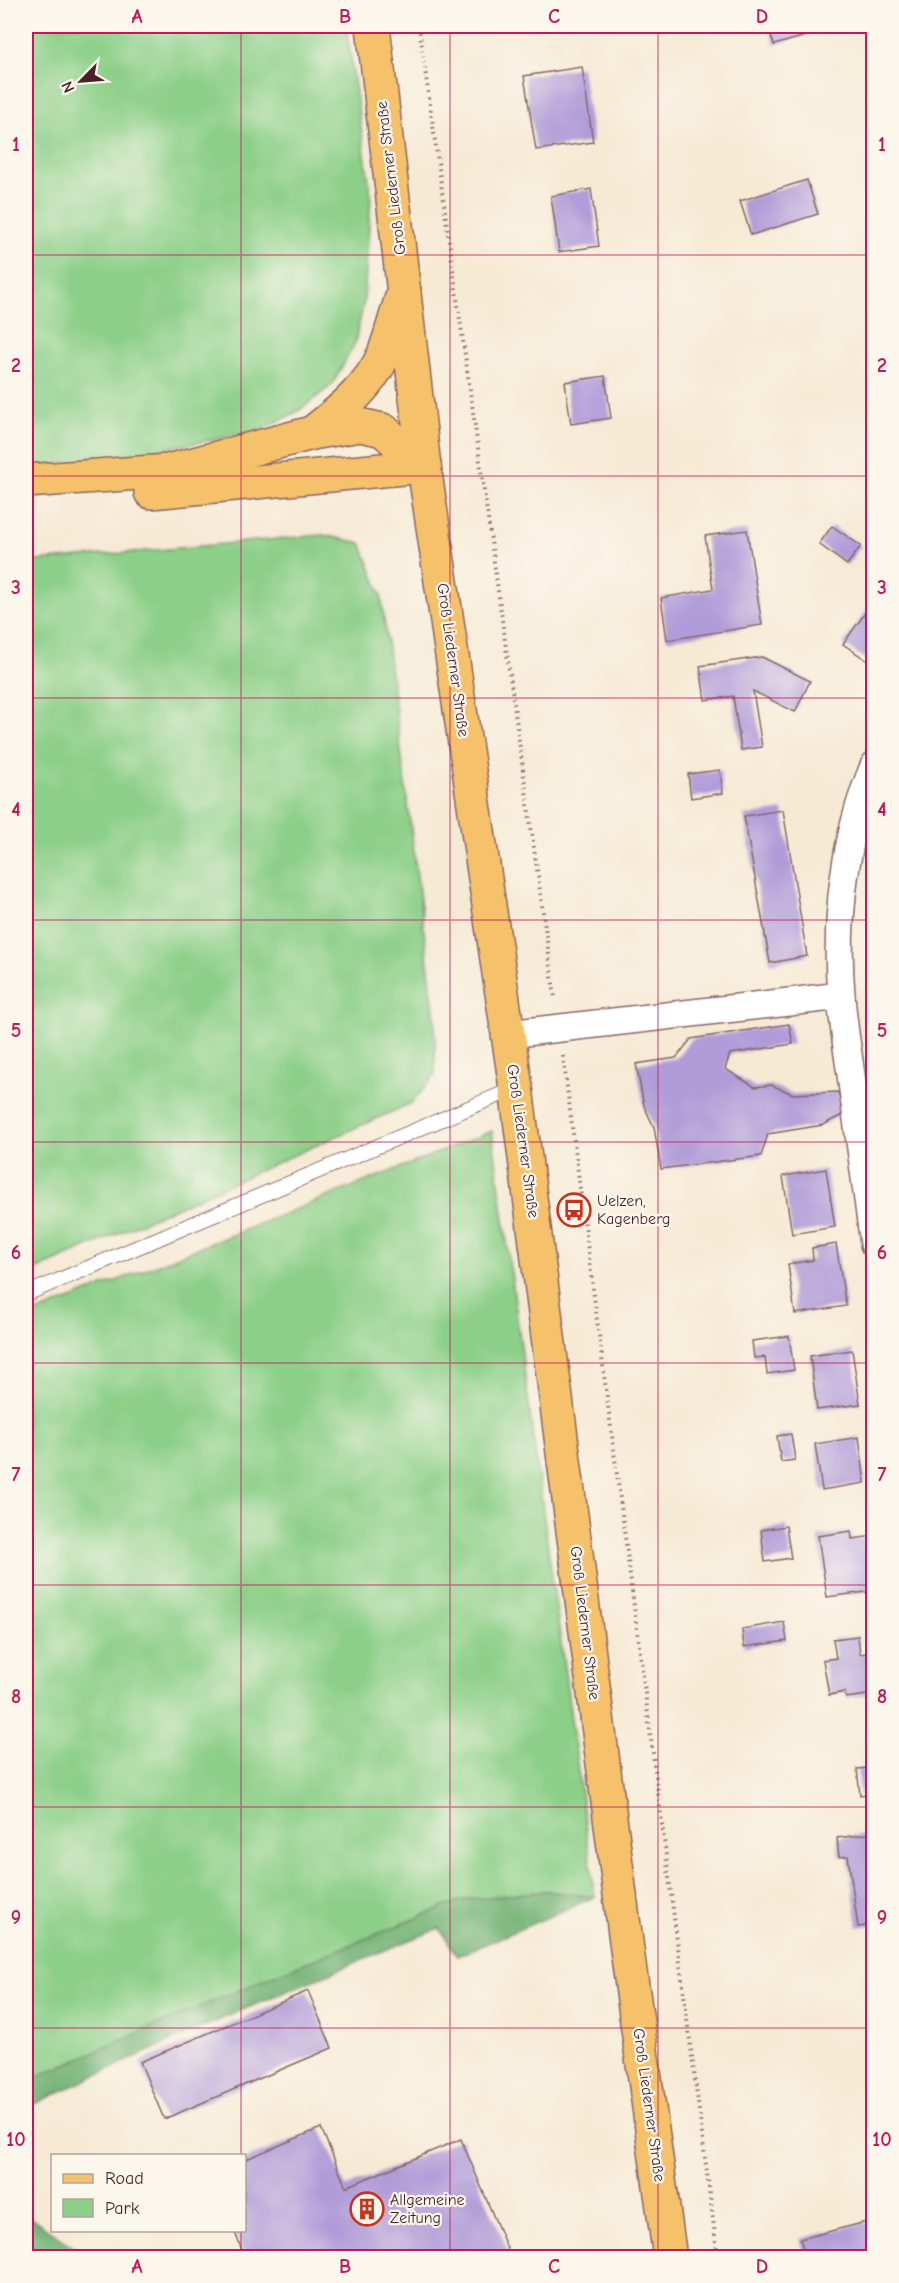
<svg xmlns="http://www.w3.org/2000/svg" width="899" height="2283" font-family="'Comic Neue',sans-serif">
<style>
.green{fill:#8ccf88;stroke:#6b775a;stroke-width:1.5}
.forest{fill:#71b274;stroke:#5e6850;stroke-width:1.5}
.building{fill:#b09cd8}
.lines{fill:none;stroke-linecap:round;stroke-linejoin:round}
.lane-casing{stroke:#866666;stroke-width:16}
.street-casing{stroke:#866666;stroke-width:30}
.primary-casing{stroke:#866666;stroke-width:36}
.highway-casing{stroke:#866666;stroke-width:36}
.path{stroke:#866666;stroke-width:4;stroke-dasharray:1.5 4.5;stroke-linecap:butt}
.lane{stroke:#fff;stroke-width:14}
.street{stroke:#fff;stroke-width:27}
.primary{stroke:#f5c16b;stroke-width:33}
.highway{stroke:#f5c16b;stroke-width:33}
.grid{fill:none;stroke:#c2185b;stroke-width:1.5;stroke-opacity:0.55}
.labels{text-anchor:middle;dominant-baseline:central;stroke-width:4.5;stroke-linejoin:round;paint-order:stroke}
.street-label{font-size:16px;fill:#4a1f2b;stroke:#fbf7ec}
.poi-label{font-size:16px;fill:#4a1f2b;stroke:#fbf7ec;text-anchor:start}
.neatline{fill:none;stroke:#c2185b;stroke-width:2}
.grid-label{font-size:20px;text-anchor:middle;font-weight:bold;fill:#c2185b}
</style>
<rect width="100%" height="100%" fill="#fbf7ec"/>
<filter id="ink" filterUnits="userSpaceOnUse"><feTurbulence type="fractalNoise" baseFrequency=".0167" numOctaves="2"/><feDisplacementMap in="SourceGraphic" scale="12" xChannelSelector="R" yChannelSelector="G"/><feConvolveMatrix kernelMatrix="1 2 1 2 8 2 1 2 1" color-interpolation-filters="sRGB"/></filter>
<filter id="wash" filterUnits="userSpaceOnUse"><feTurbulence type="fractalNoise" baseFrequency=".008" numOctaves="4" result="noise"/><feDisplacementMap in="SourceGraphic" scale="24" xChannelSelector="R" yChannelSelector="G"/><feGaussianBlur stdDeviation="1.35" result="paint"/><feColorMatrix in="noise" values="0 0 0 0 0 0 0 0 0 0 0 0 0 0 0 0 0 1.4 0 .05"/><feComposite in="paint" operator="in"/></filter>
<g filter="url(#wash)">
<rect width="100%" height="100%" fill="#f6ead5"/>
<g class="green">
<polygon points="26,26 346,26 371,195 364,301 355,343 332,385 298,411 257,432 112,458 26,467"/>
<polygon points="323,535 361,543 381,595 435,1017 435,1075 412,1103 26,1274 26,562"/>
<polygon points="492,1131 595,1897 545,1891 462,1900 26,2081 26,1317"/>
</g>
<g class="forest">
<path d="M 545,1891 L 595,1897 L 457,1956 L 440,1928 C 300,1984 162,2043 26,2108 L 26,2081 L 277,1974 L 462,1900 Z"/>
<polygon points="26,2214 88,2257 26,2257"/>
</g>
<g id="blocks">
<g class="building">
<polygon points="768,26 806,26 809,35 774,45"/>
<polygon points="582,67 593,142 536,150 524,76"/>
<polygon points="807,180 818,214 751,235 740,201"/>
<polygon points="591,189 599,246 559,252 551,196"/>
<polygon points="605,376 611,418 571,424 565,382"/>
<polygon points="832,526 861,546 847,565 819,544"/>
<polygon points="747,530 762,625 667,640 661,598 713,589 705,536"/>
<polygon points="870,606 874,609 874,654 868,661 843,644"/>
<polygon points="762,657 810,681 795,712 753,691 762,747 741,750 733,696 705,700 700,666"/>
<polygon points="720,770 723,793 691,798 688,774"/>
<polygon points="783,810 807,956 770,963 744,816"/>
<polygon points="789,1024 793,1044 730,1054 725,1069 755,1087 771,1085 793,1094 838,1092 844,1114 823,1125 768,1134 761,1156 661,1169 654,1127 644,1106 636,1064 676,1058 691,1039"/>
<polygon points="826,1169 835,1227 792,1234 783,1176"/>
<polygon points="836,1244 846,1306 795,1314 788,1264 813,1260 812,1248"/>
<polygon points="789,1336 794,1370 767,1374 765,1357 754,1358 752,1341"/>
<polygon points="852,1350 860,1404 817,1410 810,1356"/>
<polygon points="791,1434 795,1460 781,1462 777,1436"/>
<polygon points="859,1437 865,1483 822,1490 815,1444"/>
<polygon points="786,1526 791,1558 765,1562 761,1530"/>
<polygon points="851,1531 852,1539 874,1536 874,1591 827,1597 818,1536"/>
<polygon points="784,1622 787,1641 744,1647 742,1629"/>
<polygon points="858,1636 860,1654 874,1652 874,1694 846,1698 845,1692 829,1695 823,1660 836,1658 833,1639"/>
<polygon points="874,1742 874,1793 860,1795 857,1769 869,1768 866,1743"/>
<polygon points="874,1833 874,1925 858,1927 848,1856 839,1857 837,1838"/>
<polygon points="308,1991 332,2048 164,2119 140,2062"/>
<polygon points="321,2128 346,2187 461,2139 511,2258 245,2258 234,2230 244,2230 244,2160"/>
<polygon points="874,2220 874,2258 787,2258 804,2252 800,2239"/>
</g>
</g>
</g>
<g filter="url(#ink)">
<use href="#blocks" fill-opacity="0" stroke="#866666" stroke-width="1.5"/>
<g class="lines">
<defs>
<polyline id="lane" points="26,1294 516,1088"/>
<g id="street">
<path d="M 874,766 C 844,837 835,919 841,995 C 843,1026 849,1058 853,1090 C 860,1141 867,1192 874,1244"/>
<polyline points="508,1034 841,996"/>
</g>
<polyline id="primary" points="373,26 424,466 516,1088 628,1957 670,2258"/>
<g id="highway">
<path d="M 312,433 C 339,412 370,387 384,354 C 392,333 397,311 404,291"/>
<polyline points="26,481 168,471 312,433 360,425 383,430 424,466"/>
<polyline points="151,492 424,466"/>
</g>
</defs>
<use href="#lane" class="lane-casing"/>
<use href="#street" class="street-casing"/>
<use href="#primary" class="primary-casing"/>
<use href="#highway" class="highway-casing"/>
<g class="path">
<polyline points="419,26 555,998"/>
<polyline points="563,1056 718,2258"/>
</g>
<use href="#lane" class="lane"/>
<use href="#street" class="street"/>
<use href="#primary" class="primary"/>
<use href="#highway" class="highway"/>
</g>
</g>
<path class="grid" d="M 241,26 L 241,2156M 450,26 L 450,2258M 658,26 L 658,2258M 26,255 L 874,255M 26,476 L 874,476M 26,698 L 874,698M 26,920 L 874,920M 26,1142 L 874,1142M 26,1363 L 874,1363M 26,1585 L 874,1585M 26,1807 L 874,1807M 26,2028 L 874,2028M 241,2230 L 241,2258"/>
<defs>
<symbol id="bus-ring" viewBox="-11 -11 22 22"><circle r="9.5" fill="#fbf7ec" stroke="#c8321e" stroke-width="1.5"/><path d="M-5-6H5V4H4V6H2V4H-2V6H-4V4H-5ZM-3.5-4V0h7V-4ZM-3.5 1.2v1.5H-2V1.2ZM2 1.2v1.5H3.5V1.2Z" fill="#c8321e"/></symbol>
<symbol id="building-ring" viewBox="-11 -11 22 22"><circle r="9.5" fill="#fbf7ec" stroke="#c8321e" stroke-width="1.5"/><path d="M-4-6H4V6H1V3H-1V6H-4ZM-2.5-4.3h1.7v1.8h-1.7ZM.8-4.3h1.7v1.8H.8ZM-2.5-1h1.7V.8h-1.7ZM.8-1h1.7V.8H.8Z" fill="#c8321e"/></symbol>
</defs>
<g fill-rule="evenodd">
<use href="#bus-ring" x="555" y="1191" width="38" height="38"/>
<use href="#building-ring" x="348" y="2190" width="38" height="38"/>
</g>
<g class="labels">
<g class="street-label">
<text transform="translate(391 178) rotate(-97)">Groß Liederner Straße</text>
<text transform="translate(453 660) rotate(82)">Groß Liederner Straße</text>
<text transform="translate(523 1141) rotate(82)">Groß Liederner Straße</text>
<text transform="translate(585 1623) rotate(83)">Groß Liederner Straße</text>
<text transform="translate(649 2105) rotate(82)">Groß Liederner Straße</text>
</g>
<g class="poi-label">
<text x="597" y="1201">Uelzen,<tspan x="597" dy="18">Kagenberg</tspan></text>
<text x="390" y="2200">Allgemeine<tspan x="390" dy="18">Zeitung</tspan></text>
</g>
</g>
<rect width="899" height="2283" fill="none" stroke="#fbf7ec" stroke-width="66"/>
<rect x="51" y="2154" width="195" height="78" fill="#fbf7ec" stroke="#b4a19f" stroke-width="1.5"/>
<rect x="63" y="2174" width="30" height="9" fill="#f5c16b" stroke="#b4a19f" stroke-width="1.5"/>
<text x="105" y="2184" font-size="18" fill="#4a1f2b">Road</text>
<rect x="63" y="2199" width="30" height="18" fill="#8ccf88" stroke="#b4a19f" stroke-width="1.5"/>
<text x="105" y="2214" font-size="18" fill="#4a1f2b">Park</text>
<g transform="translate(81 81) rotate(245)" stroke="#fbf7ec" stroke-width="4.5" paint-order="stroke">
<path d="M0-4.5L10 22L0 15L-10 22Z" fill="#4a1f2b"/>
<text y="-9" font-size="16" font-weight="bold" text-anchor="middle" fill="#4a1f2b">N</text>
</g>
<rect x="33" y="33" width="833" height="2217" class="neatline"/>
<g class="grid-label">
<text x="137" y="23">A</text>
<text x="345" y="23">B</text>
<text x="554" y="23">C</text>
<text x="762" y="23">D</text>
<text x="16" y="151">1</text>
<text x="882" y="151">1</text>
<text x="16" y="372">2</text>
<text x="882" y="372">2</text>
<text x="16" y="594">3</text>
<text x="882" y="594">3</text>
<text x="16" y="816">4</text>
<text x="882" y="816">4</text>
<text x="16" y="1037">5</text>
<text x="882" y="1037">5</text>
<text x="16" y="1259">6</text>
<text x="882" y="1259">6</text>
<text x="16" y="1481">7</text>
<text x="882" y="1481">7</text>
<text x="16" y="1703">8</text>
<text x="882" y="1703">8</text>
<text x="16" y="1924">9</text>
<text x="882" y="1924">9</text>
<text x="16" y="2146">10</text>
<text x="882" y="2146">10</text>
<text x="137" y="2273">A</text>
<text x="345" y="2273">B</text>
<text x="554" y="2273">C</text>
<text x="762" y="2273">D</text>
</g>
</svg>
